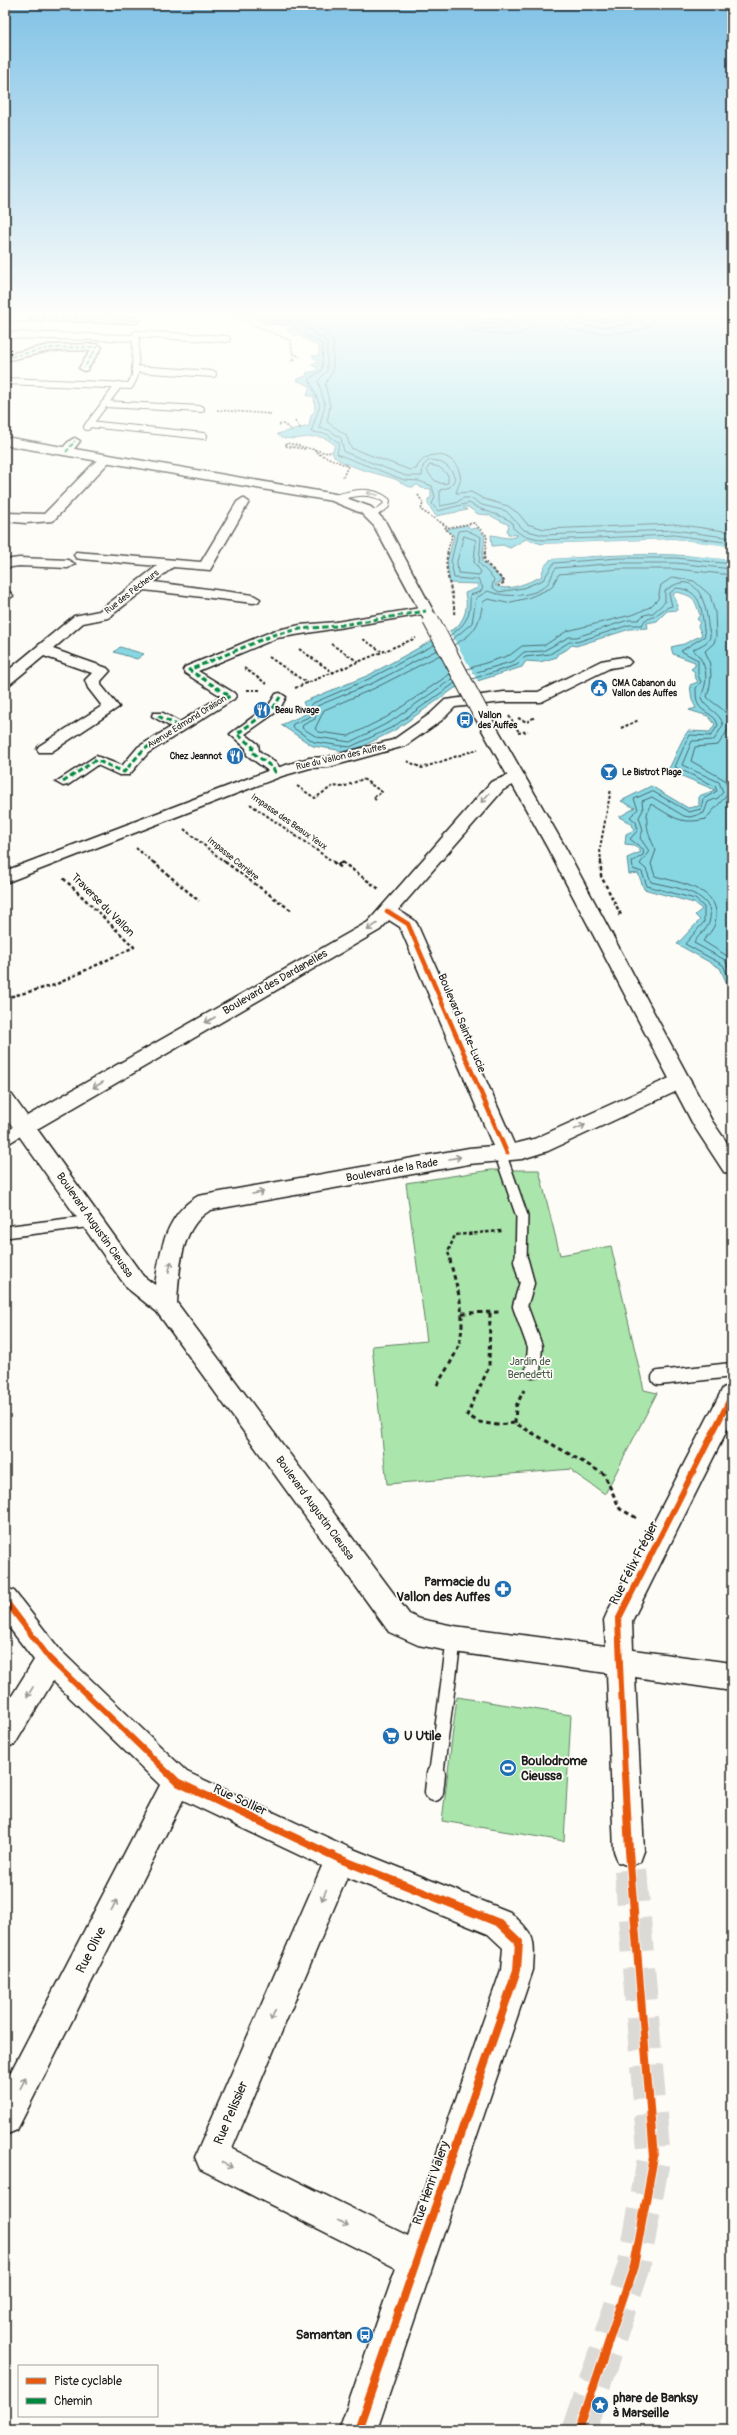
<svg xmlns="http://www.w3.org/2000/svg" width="737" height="2435" font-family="Pangolin,sans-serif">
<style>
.green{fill:#aae5ab;stroke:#638064}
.water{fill:#87d7e3;stroke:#5c8c93}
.pier{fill:#fdfcf7}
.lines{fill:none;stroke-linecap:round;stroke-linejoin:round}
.shore{stroke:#47676c;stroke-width:1}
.minor-tunnel{stroke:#dbdad6;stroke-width:33;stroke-dasharray:33 16;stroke-linecap:butt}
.service-far3-casing{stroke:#1c1c1c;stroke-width:8}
.service-far2-casing{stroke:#1c1c1c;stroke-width:14}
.service-far1-casing{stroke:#1c1c1c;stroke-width:17}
.service-casing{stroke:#1c1c1c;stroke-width:21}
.pedestrian-casing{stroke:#1c1c1c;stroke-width:3}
.minor-casing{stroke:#1c1c1c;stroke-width:3}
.secondary-casing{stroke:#1c1c1c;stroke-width:3}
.path-far3{stroke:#1c1c1c;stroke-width:1.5;stroke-dasharray:2 1.5;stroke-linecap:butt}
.path-far2{stroke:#1c1c1c;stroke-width:2;stroke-dasharray:3 2;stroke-linecap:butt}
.path-far1{stroke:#1c1c1c;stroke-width:2.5;stroke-dasharray:3.5 2.5;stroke-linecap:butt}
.path{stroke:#1c1c1c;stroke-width:3;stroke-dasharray:4.5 3.5;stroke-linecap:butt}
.service-far3{stroke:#fdfcf7;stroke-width:6}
.service-far2{stroke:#fdfcf7;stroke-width:11}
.service-far1{stroke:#fdfcf7;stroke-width:14}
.service{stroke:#fdfcf7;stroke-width:18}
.pedestrian{fill:#fdfcf7;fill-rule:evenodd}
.minor{fill:#fdfcf7;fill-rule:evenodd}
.secondary{fill:#fdfcf7;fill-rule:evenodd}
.secondary-bridge-casing{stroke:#1c1c1c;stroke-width:18;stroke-linecap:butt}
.secondary-bridge{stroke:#fdfcf7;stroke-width:16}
.quiet-far1{stroke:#00873e;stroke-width:2;stroke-dasharray:4.5 2;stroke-linecap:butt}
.quiet{stroke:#00873e;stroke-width:3;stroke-dasharray:5.5 3;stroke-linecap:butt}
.cycleway-far2-casing{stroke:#fdfcf7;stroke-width:7}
.cycleway-far1-casing{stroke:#fdfcf7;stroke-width:8}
.cycleway-casing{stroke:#fdfcf7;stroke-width:10}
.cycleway-far2{stroke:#e8590c;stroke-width:4.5}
.cycleway-far1{stroke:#e8590c;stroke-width:6}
.cycleway{stroke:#e8590c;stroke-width:8}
.oneway{stroke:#989794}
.labels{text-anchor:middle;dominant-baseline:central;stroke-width:3.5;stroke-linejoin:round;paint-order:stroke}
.far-street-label{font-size:9px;fill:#1c1c1c;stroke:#fdfcf7}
.far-poi-label{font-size:9px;font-weight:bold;fill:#1c1c1c;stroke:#fdfcf7;text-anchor:start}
.street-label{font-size:11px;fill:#1c1c1c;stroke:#fdfcf7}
.park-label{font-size:11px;fill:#475847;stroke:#fdfcf7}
.near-street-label{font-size:13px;fill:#1c1c1c;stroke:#fdfcf7}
.near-poi-label{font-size:13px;font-weight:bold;fill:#1c1c1c;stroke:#fdfcf7;text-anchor:start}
</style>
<rect width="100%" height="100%" fill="#fdfcf7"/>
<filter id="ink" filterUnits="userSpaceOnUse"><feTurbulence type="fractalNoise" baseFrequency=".025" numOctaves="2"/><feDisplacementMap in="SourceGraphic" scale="8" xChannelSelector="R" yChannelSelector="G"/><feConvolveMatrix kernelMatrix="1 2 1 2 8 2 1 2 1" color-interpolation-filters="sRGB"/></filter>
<g filter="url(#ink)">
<g class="green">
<polygon points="491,1170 539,1170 560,1255 611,1246 644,1390 657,1393 605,1494 573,1472 572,1469 387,1484 372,1346 427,1341 406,1183"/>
<polygon points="457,1697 571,1715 564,1841 442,1821"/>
</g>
<g class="water">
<path d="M 220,312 L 479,312 L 475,318 L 487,320 L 497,317 L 506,320 L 522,315 L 519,312 L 575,312 L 578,315 L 601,318 L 641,314 L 638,312 L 732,312 L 732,547 L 674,539 L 542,544 L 526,539 L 510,548 L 503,545 L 492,546 L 491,535 C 501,536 510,541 518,535 L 508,534 L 507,531 L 509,525 L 489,515 L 478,514 L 468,507 L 463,507 L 467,510 L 436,516 L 428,504 L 428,499 L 431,498 L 431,489 L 421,488 L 418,485 C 416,485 414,486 413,487 C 407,488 400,481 395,479 C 381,474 338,466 332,453 L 335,445 C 332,443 328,439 324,438 C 311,433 287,445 277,434 L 309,426 L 311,415 L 315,411 L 314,396 L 307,396 L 310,386 L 296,380 L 308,375 L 306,373 L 317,371 L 318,368 L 312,365 L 313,363 L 318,363 L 318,361 L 312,356 L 319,355 L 319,347 L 299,335 L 294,335 L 287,330 L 295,328 L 287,325 L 265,324 L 249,316 Z"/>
<path d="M 467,525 L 471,529 L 477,528 L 485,536 L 482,561 L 503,581 L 495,585 C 508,593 528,582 541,577 L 544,567 L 551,559 C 612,555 671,551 732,560 L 732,995 L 720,968 L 677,944 L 700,920 L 695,915 L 702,909 L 694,903 L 644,889 L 638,873 L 629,874 L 627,858 L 641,852 L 634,845 L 625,844 L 626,834 L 634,830 L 632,824 L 619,817 L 635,808 L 621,801 L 651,786 L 688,808 L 699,806 L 699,796 L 715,790 L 668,770 C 676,757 679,743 688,731 L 710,732 L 715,724 L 708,716 L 689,710 L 696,708 L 692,700 L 690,685 L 698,682 L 694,675 L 695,672 L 691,669 L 695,666 L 695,662 L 673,654 L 671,647 L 684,644 L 702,635 L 698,626 L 700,622 L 697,619 L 700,615 C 694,599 696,597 677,592 L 673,594 L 678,606 L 677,610 L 667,611 L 657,621 L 647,623 L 648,628 L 630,629 L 576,646 L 572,645 L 566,650 L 557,654 L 557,657 L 540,662 L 526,661 L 522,667 L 455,688 L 395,730 L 351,752 L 313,746 L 281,725 L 308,713 L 303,702 L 369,675 L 457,627 C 466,616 468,607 465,593 L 478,588 L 478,584 L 450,583 L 447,562 L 454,536 L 447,529 Z"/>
<polygon points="120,647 144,654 137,659 114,652"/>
</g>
<g class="pier">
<polygon points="674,539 721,545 732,547 732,549 674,541 543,546 542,544"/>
<polygon points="619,552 677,552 732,558 732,560 676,554 619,554 551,559 550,557"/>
<polygon points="448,629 479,683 458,689 432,639"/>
</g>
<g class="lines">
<g class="shore">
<path d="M 249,312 L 266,320 L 287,321 L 296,324 L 299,331 L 323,345 L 322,370 L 309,379 L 320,405 L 311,432 L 327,434 L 339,443 L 337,454 L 404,480 L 419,481 L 432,486 L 435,497 L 432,504 L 438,511 L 469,503 C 483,512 498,513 512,522 L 513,528 L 522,535 L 543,540 L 674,535 L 732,543"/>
<path d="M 260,312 L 294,318 L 327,342 L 327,371 L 318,381 L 325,405 L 319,428 L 329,430 L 341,438 L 344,452 L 406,476 L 422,476 L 423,466 L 429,460 C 441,460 452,467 455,479 L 450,487 L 440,490 L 440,506 L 456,503 L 463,498 L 470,498 L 482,505 L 506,511 L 524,530 L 543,535 L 674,530 L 732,538"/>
<path d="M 295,312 L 328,334 L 333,341 L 333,371 L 325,384 L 330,406 L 327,422 L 346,435 L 351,448 L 410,470 L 416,469 C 426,447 456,452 460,475 C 462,481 457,487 456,493 L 471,492 L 484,499 L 508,506 L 519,514 L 527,524 L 544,529 L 674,524 L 732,532"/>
<path d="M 461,312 C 461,338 477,333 496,333 C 499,333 502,335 505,335 C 520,337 536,327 536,312"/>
<polyline points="467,312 466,319 470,325 481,329 515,327 523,325 530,319 530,312"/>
<path d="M 474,312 L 471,316 L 473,321 C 488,327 513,325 526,316 L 525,312"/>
<path d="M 561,312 L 563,321 L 568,328 C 585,334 633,337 649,326 C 654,323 655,317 655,312"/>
<polyline points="567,312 572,323 587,326 611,327 642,322 647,319 649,312"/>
<polyline points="572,312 575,319 601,322 640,318 644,312"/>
<path d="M 430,465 L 439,467 L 448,475 L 448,483 C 438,486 431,478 427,470 Z"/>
<polygon points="464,536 476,540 474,562 481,572 479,575 458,573 457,562"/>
<path d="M 449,636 C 466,625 471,616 470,595 L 480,592 L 483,588 L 479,580 L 454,578 L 451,562 L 458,531 L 466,530 L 481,537 L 479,563 L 494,579 L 492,587 L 499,592 L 523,588 L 543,580 L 554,563 L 619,558 L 676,558 L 732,564"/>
<path d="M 452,640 L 472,623 L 476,598 L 488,591 C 504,598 537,598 549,582 C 552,578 552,572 556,568 L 619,563 L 676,563 L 732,569"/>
<polyline points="434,645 371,678 311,704 311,716 293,724 292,727 314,742 350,747 393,727 455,683"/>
<path d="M 454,645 C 475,633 479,626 483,602 L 488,599 L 507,603 L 528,598 L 551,588 L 559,574 L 620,569 L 676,569 L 732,575"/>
<polyline points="437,650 373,683 317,706 315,719 303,725 302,728 317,737 350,742 390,722 452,679"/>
<polyline points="440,655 375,688 324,710 315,729 319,732 349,736 387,717 450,674"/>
<path d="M 467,669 L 510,655 L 522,646 L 545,645 L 567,631 L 635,614 L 650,607 L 658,599 L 661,585 L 673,577 L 694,581 L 710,595 L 715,613 L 716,636 L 714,643 L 705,651 C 713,667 712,681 707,697 C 719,709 731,709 728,730 L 718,745 L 695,747 L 691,761 L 725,780 L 729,790 C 723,802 714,808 706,819 C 679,825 674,817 651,804 C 642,817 649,838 656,850 L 651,864 L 655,876 C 679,883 724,888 715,923 C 714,929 707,936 703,941 L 732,959"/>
<path d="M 470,674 L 514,661 L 524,652 L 543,651 L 569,637 L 577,637 L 628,620 L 638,620 L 644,615 L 653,613 L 665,602 L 665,591 C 695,567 706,600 708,625 C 708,629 711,633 710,637 C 708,644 698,646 693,650 C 703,658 708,672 705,685 C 704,690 702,693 701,698 C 706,710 720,711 723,725 L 714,740 L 692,741 L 682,765 L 719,782 L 723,792 L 718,798 L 708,802 L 704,813 L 690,817 L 684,816 L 652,797 L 642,801 L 643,810 L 639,817 L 643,830 L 640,838 L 649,851 L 640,864 L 646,869 L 651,882 C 671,887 719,892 709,923 C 706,931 697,936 694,943 L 725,960 L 732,973"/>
<path d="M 472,679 L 517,665 L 525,657 L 550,654 L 571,641 L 577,642 L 629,625 L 642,625 L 645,620 C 658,617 660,609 672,606 L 669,594 L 676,588 C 705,590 701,614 705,636 L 681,651 L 698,660 L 698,675 L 701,682 L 696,688 C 696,693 696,699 698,704 C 703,714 715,713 718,725 L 711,736 L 689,735 L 675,767 L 715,786 L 717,791 L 703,799 L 701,809 L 689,812 L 652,791 L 634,799 L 638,809 L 630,817 L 636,822 L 638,830 L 630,839 L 644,850 L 643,855 L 632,862 L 633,869 L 642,872 L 647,886 L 695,899 L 704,907 L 704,922 L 685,944 L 723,965 L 732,985"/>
</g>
<polyline class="minor-tunnel" points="579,2430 634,2266 654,2157 629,1851"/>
<defs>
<g id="service-far3">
<polyline points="5,318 28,318 40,312"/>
<polyline points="5,335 136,338"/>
<polyline points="135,369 213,374"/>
<polyline points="5,381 130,386 135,376 136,334 227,339"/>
<polyline points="104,404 201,409"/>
<polyline points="89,424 204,436"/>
<polyline points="87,427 119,385"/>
<path d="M 335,498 C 353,493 371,488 387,501 L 386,506 L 372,515"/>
</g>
<g id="service-far2">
<polyline points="5,1139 26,1126"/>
<polyline points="500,1153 522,1216 521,1262"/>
<polyline points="5,1232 92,1221"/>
</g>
<g id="service-far1">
<polyline points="521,1261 527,1283 520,1306 535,1347 533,1371"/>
<polyline points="659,1378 732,1370"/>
<polyline points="436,1775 454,1639"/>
</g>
<polyline id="service" points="434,1792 436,1774"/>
<g id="pedestrian">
<polygon points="28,315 136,317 140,320 136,323 25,320 25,316"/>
<polygon points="97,344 102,347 87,370 84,371 79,368 91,350 49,351 5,361 5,355 49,345"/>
<path d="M 75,438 L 80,441 L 70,454 L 62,454 C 60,449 70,439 75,438 Z"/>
<polygon points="426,607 430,609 432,611 430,613 277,638 198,671 234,693 236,696 234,699 148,753 129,775 119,775 97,765 68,785 63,786 56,782 96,756 122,766 138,747 171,727 152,716 153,713 163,713 180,722 221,696 185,673 183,670 185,667 273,631 300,625 336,622"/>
<polygon points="280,693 286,697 279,710 245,734 258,744 259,751 277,764 283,773 276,777 271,776 267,770 247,755 246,748 230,734 269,705 276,694"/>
</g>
<g id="minor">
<polygon points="105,455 109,456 111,459 109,462 53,521 25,523 5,521 5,513 44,514 101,456"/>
<polygon points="243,498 249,502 210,570 173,567 154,582 253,595 260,599 258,602 253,603 144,590 108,618 83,623 53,649 107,668 110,671 101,681 101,685 119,707 51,752 39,752 37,749 39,746 102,706 88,688 85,680 92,673 44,656 10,684 5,686 5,673 74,616 99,611 157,566 81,559 76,558 74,555 76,552 201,562 237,502"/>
<polygon points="19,558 68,560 75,564 68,568 19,566 5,568 5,560"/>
<polygon points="5,592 11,593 13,596 5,601"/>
<polygon points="623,657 628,659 631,662 628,665 610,668 541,702 504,702 455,707 442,720 405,746 329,767 310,768 282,776 5,883 5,871 270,770 309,758 328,757 393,740 430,714 445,700 504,692 538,692 601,661"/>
<path d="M 517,772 L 523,774 L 525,777 L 523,780 L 503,790 L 398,910 L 414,920 L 417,924 L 514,1144 L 534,1139 L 674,1076 L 681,1074 L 688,1076 L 691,1081 L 688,1086 L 548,1151 L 522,1159 L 469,1164 L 211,1210 C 180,1226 179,1272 177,1303 L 409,1614 L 420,1619 L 454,1626 L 606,1646 L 604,1620 L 608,1611 L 723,1388 L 732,1385 L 732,1420 L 632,1621 L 633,1650 L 732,1663 L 732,1691 L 635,1677 L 644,1851 L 640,1862 L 629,1866 L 618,1862 L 614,1851 L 607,1673 L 454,1652 L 418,1645 L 389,1632 L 157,1312 L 127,1288 L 5,1116 L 5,1093 L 12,1095 L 27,1116 L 368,922 L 491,782 ZM 389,920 L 400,927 L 493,1146 L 469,1148 L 198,1196 C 166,1214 160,1250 155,1285 L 143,1276 L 37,1129 L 380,930 Z"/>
<path d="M 5,1587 L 14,1591 L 60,1650 L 187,1772 L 348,1847 L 510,1912 C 535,1936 535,1936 533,1970 L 377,2430 L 339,2430 L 396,2268 L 200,2169 L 195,2157 L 322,1866 L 183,1800 L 17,2130 L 5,2135 L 5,2083 L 160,1785 L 53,1681 L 15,1744 L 5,1748 L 5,1707 L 34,1660 L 5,1622 ZM 347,1877 L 488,1934 L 503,1948 L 501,1970 L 408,2236 L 232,2149 Z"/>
</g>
<g id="secondary">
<polygon points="5,437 335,494 371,507 385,521 438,620 436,623 426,623 374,526 361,513 332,501 5,445"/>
<polygon points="480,707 488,712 565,847 712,1121 732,1150 732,1174 724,1172 694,1126 547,847 472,712"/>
</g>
</defs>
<use href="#service-far3" class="service-far3-casing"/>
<use href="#service-far2" class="service-far2-casing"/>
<use href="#service-far1" class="service-far1-casing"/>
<use href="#service" class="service-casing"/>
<use href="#pedestrian" class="pedestrian-casing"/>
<use href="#minor" class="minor-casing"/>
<use href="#secondary" class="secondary-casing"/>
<g class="path-far3">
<polyline points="179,312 239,318 291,341 293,358 295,359 291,361"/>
<polyline points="293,353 300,357"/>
<polyline points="217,410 271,414"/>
<polyline points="295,421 300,428"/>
<polyline points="279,425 283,424 292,430"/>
<polyline points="305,449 285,446 287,443 328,453 332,451"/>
<polyline points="314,449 319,454 348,466 343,477"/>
<polyline points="418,495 423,503 421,510 448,527"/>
<polyline points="447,553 452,536 445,528 474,523 487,536 485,553"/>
</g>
<g class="path-far2">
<path d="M 448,552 C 442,573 456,594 454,616"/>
<polyline points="485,552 484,561 505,582 498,586"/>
<polyline points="363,639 381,651"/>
<polyline points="331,644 357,661"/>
<polyline points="299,649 334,673"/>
<polyline points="269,657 307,683"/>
<polyline points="244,668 267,684"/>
<polyline points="295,688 416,638"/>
<polyline points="247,690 261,690"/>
<polyline points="509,716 519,732"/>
<polyline points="518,718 527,722 535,717"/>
<polyline points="621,728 639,720"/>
<polyline points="518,733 528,731"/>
<polyline points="407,761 422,768 478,749"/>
<polyline points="297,786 315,798 333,786 343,787 363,779 382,792 373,798 376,800"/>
<polyline points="250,804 335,863"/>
<polyline points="184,829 226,863"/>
<polyline points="136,848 154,863"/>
<polyline points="340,863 343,863"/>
<polyline points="601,863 600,848 611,789"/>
</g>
<g class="path-far1">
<polyline points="153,862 199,901"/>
<polyline points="225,862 292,911"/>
<polyline points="333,862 342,868"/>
<polyline points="342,862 379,889"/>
<polyline points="601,862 601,876 621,915 618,915"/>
<polyline points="337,865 342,862"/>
<polyline points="5,998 55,985 134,947 62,877"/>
<polyline points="451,1262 448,1252 455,1235 502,1231"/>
</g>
<g class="path">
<polyline points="462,1313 499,1312"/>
<polyline points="490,1313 489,1367 467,1415 479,1422 497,1425 515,1423 604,1474 620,1509 639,1519"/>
<path d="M 437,1385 C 444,1373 453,1360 458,1347 C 468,1318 457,1288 450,1261"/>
<polyline points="515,1423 516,1406 524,1390"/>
</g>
<use href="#service-far3" class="service-far3"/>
<use href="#service-far2" class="service-far2"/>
<use href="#service-far1" class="service-far1"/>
<use href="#service" class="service"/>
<use href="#pedestrian" class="pedestrian"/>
<use href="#minor" class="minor"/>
<use href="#secondary" class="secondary"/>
<defs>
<polyline id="secondary-bridge" points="431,620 480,712"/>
</defs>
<use href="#secondary-bridge" class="secondary-bridge-casing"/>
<use href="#secondary-bridge" class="secondary-bridge"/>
<g class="quiet-far1">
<polyline points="28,318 136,320"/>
<polyline points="5,358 49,348 97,347 84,368"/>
<polyline points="66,452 75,441"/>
</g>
<g class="quiet">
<polyline points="158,716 181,727"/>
<polyline points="276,773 272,767 252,752 253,747 237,734 274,707 280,697"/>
<polyline points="63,782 96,760 124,772 143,750 230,696 189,670 273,635 300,629 336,626 426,611"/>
</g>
<defs>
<polyline id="cycleway-far2" points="387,911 408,924 507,1153"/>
<g id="cycleway-far1">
<polyline points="5,1600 50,1659 170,1775"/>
<polyline points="625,1775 618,1620 732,1395"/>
</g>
<g id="cycleway">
<polyline points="169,1774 177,1782 340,1859 499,1923 519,1942 517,1970 358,2430"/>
<polyline points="579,2430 634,2266 654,2157 629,1851 625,1774"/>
</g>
</defs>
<use href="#cycleway-far2" class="cycleway-far2-casing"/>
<use href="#cycleway-far1" class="cycleway-far1-casing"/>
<use href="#cycleway" class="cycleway-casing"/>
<use href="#cycleway-far2" class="cycleway-far2"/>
<use href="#cycleway-far1" class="cycleway-far1"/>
<use href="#cycleway" class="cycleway"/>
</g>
<defs><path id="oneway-shaft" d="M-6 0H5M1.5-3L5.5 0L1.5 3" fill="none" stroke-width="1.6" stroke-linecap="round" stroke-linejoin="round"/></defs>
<g class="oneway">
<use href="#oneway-shaft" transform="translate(372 494) rotate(-169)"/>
<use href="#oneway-shaft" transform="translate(485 798) rotate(131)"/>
<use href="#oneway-shaft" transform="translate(372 927) rotate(145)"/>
<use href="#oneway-shaft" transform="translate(210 1020) rotate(150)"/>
<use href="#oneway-shaft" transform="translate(98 1085) rotate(150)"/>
<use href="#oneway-shaft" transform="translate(580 1127) rotate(-24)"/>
<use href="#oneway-shaft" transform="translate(455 1158) rotate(-10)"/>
<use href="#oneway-shaft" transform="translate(258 1193) rotate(-10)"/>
<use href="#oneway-shaft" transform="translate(170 1267) rotate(-76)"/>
<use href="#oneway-shaft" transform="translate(30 1692) rotate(121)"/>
<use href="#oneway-shaft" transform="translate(324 1895) rotate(113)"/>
<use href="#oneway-shaft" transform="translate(114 1905) rotate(-63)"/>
<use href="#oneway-shaft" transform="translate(273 2015) rotate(113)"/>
<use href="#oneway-shaft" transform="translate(23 2083) rotate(-63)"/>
<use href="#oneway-shaft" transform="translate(227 2165) rotate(26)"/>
<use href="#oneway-shaft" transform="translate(343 2223) rotate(26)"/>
</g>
</g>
<linearGradient id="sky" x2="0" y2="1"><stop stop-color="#81c2e6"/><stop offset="0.48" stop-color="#fefefb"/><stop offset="1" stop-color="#fefefb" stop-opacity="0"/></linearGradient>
<rect width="737" height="653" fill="url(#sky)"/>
<defs>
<symbol id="civic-disc" viewBox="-11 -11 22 22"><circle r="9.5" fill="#1f6fb2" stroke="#fdfcf7"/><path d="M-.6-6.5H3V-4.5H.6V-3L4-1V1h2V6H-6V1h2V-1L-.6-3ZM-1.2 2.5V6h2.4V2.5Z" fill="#fff"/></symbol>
<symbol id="restaurant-disc" viewBox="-11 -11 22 22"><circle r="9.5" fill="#1f6fb2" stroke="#fdfcf7"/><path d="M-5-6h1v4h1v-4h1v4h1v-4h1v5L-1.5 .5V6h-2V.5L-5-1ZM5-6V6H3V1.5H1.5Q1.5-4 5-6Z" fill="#fff"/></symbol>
<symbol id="bus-disc" viewBox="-11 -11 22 22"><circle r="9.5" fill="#1f6fb2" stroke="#fdfcf7"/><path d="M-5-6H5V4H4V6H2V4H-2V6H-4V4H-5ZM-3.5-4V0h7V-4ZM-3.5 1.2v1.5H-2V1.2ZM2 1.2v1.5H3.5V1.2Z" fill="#fff"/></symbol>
<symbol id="bar-disc" viewBox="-11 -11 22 22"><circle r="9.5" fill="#1f6fb2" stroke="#fdfcf7"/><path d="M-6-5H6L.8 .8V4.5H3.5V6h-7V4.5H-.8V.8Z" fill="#fff"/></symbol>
<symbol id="pharmacy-disc" viewBox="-11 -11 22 22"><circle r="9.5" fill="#1f6fb2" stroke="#fdfcf7"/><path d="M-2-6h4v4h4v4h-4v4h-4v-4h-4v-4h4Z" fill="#fff"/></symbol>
<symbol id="supermarket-disc" viewBox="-11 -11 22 22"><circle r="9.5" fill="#1f6fb2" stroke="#fdfcf7"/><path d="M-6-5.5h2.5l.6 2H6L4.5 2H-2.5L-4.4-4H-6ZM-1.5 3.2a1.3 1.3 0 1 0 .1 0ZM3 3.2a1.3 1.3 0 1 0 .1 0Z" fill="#fff"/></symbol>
<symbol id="stadium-disc" viewBox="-11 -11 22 22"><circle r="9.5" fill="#1f6fb2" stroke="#fdfcf7"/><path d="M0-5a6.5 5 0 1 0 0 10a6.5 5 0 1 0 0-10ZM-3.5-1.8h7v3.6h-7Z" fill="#fff"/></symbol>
<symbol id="sight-disc" viewBox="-11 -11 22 22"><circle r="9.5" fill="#1f6fb2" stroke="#fdfcf7"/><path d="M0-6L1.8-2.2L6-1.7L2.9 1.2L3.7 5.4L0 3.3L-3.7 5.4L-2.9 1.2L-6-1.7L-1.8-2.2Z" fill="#fff"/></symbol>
</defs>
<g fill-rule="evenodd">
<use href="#civic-disc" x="589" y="678" width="20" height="20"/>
<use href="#restaurant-disc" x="252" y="700" width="20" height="20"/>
<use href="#bus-disc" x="455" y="710" width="20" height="20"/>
<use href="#restaurant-disc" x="225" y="746" width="20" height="20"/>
<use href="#bar-disc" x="599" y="762" width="20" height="20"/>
<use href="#pharmacy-disc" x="493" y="1579" width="20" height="20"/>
<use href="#supermarket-disc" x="381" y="1726" width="20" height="20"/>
<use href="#stadium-disc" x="498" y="1758" width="20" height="20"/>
<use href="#bus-disc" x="355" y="2325" width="20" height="20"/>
<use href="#sight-disc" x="590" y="2395" width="20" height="20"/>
</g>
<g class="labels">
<g class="far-street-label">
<text transform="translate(132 592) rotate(-38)">Rue des Pêcheurs</text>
<text transform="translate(187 722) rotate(-32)">Avenue Edmond Oraison</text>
<text transform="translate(341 757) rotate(-13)">Rue du Vallon des Auffes</text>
<text transform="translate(289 822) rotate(35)">Impasse des Beaux Yeux</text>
<text transform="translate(233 859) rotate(39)">Impasse Carrière</text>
</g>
<g class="far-poi-label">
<text x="612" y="683">CMA Cabanon du<tspan x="612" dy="10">Vallon des Auffes</tspan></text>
<text x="275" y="710">Beau Rivage</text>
<text x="478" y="715">Vallon<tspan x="478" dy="10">des Auffes</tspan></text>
<text x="222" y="756" text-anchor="end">Chez Jeannot</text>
<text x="622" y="772">Le Bistrot Plage</text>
</g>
<g class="street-label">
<text transform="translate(103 905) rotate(45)">Traverse du Vallon</text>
<text transform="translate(275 982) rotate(-30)">Boulevard des Dardanelles</text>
<text transform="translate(462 1023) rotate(67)">Boulevard Sainte-Lucie</text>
<text transform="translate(392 1170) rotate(-10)">Boulevard de la Rade</text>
<text transform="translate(95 1225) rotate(55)">Boulevard Augustin Cieussa</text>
<text transform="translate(315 1508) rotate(54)">Boulevard Augustin Cieussa</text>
</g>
<g class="park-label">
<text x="530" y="1361">Jardin de<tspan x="530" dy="13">Benedetti</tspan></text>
</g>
<g class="near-street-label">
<text transform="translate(634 1563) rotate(-63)">Rue Félix Frégier</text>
<text transform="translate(240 1800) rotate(25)">Rue Sollier</text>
<text transform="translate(91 1950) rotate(-63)">Rue Olive</text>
<text transform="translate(231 2113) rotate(-67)">Rue Pelissier</text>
<text transform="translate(431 2183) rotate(-71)">Rue Henri Valery</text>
</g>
<g class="near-poi-label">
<text x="490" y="1582" text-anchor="end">Parmacie du<tspan x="490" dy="15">Vallon des Auffes</tspan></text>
<text x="404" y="1736">U Utile</text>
<text x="521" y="1761">Boulodrome<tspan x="521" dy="15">Cieussa</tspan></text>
<text x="352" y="2335" text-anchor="end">Samantan</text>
<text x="613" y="2398">phare de Banksy<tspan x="613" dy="15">à Marseille</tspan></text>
</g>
</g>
<rect width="737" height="2435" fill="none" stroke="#fdfcf7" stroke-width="20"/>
<rect x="10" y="10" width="717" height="2415" fill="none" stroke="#1c1c1c" stroke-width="1.5" filter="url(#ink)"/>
<rect x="18" y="2365" width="140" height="52" fill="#fdfcf7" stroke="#a3a29f"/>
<rect x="26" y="2378" width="20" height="6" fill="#e8590c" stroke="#a3a29f"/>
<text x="54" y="2385" font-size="12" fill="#1c1c1c">Piste cyclable</text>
<rect x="26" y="2398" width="20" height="6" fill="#00873e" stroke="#a3a29f"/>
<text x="54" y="2405" font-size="12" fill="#1c1c1c">Chemin</text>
</svg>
